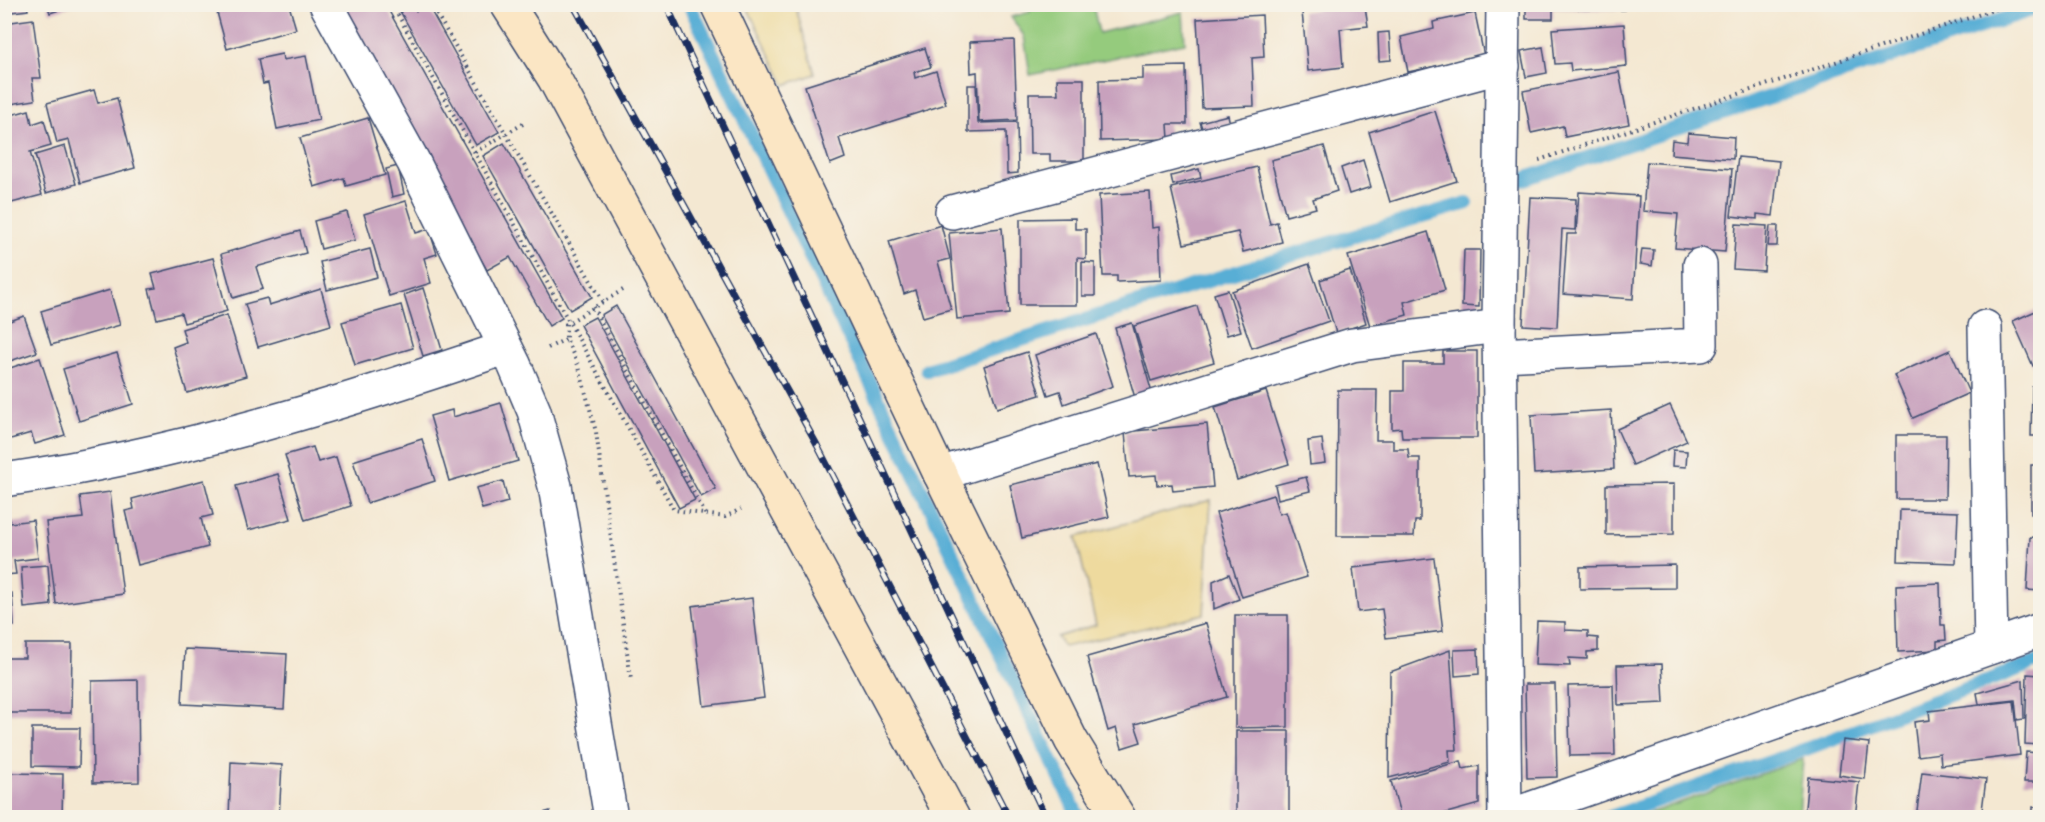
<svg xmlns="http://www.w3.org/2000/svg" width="2045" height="822" font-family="Vollkorn,serif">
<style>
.green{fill:#95cb7d;stroke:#587d6e;stroke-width:1.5}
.sand{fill:#eeda9e;stroke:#84847e;stroke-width:1.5}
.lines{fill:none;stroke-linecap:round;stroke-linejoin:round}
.stream{stroke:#59aed5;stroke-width:14}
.building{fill:#c8a1bd}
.street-casing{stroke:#3c4b6f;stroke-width:36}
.secondary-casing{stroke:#3c4b6f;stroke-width:36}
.path{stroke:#3c4b6f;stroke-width:4;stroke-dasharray:1.5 4.5;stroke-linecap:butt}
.street{stroke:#fff;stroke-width:33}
.secondary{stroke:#fbe6c4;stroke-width:33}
.rail-casing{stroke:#1b2f5e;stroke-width:7}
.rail{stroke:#f7f3e8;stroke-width:4.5;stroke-dasharray:14;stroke-linecap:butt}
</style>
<rect width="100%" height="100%" fill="#f7f3e8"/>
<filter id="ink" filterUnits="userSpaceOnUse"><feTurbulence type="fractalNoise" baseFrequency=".0167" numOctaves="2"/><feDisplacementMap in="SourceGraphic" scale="12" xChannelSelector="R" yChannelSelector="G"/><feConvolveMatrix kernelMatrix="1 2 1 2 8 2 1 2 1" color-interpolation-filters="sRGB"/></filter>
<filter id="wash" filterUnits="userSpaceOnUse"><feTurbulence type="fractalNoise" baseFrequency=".008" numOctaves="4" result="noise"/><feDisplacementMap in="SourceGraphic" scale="24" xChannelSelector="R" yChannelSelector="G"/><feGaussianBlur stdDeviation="1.35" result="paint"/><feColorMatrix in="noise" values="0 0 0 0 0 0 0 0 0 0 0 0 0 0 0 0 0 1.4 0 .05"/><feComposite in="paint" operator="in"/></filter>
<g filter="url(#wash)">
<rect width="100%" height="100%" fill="#f4e8d2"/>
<g class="green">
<polygon points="1030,5 1071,5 1072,7 1093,5 1099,33 1183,12 1185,43 1030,75 1024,36 1011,17 1030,12"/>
<polygon points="1803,759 1799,817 1639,817"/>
</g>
<g class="sand">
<polygon points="746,5 795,5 815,74 785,85"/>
<polygon points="1211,500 1204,614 1064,647 1057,637 1096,625 1076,537"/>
</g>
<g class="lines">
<g class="stream">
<polyline points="689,4 1079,818"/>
<polyline points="1521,180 2040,7"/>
<polyline points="927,370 1290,255 1467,203"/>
<polyline points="1607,818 1790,755 2040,661"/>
</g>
</g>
<g id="blocks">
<g class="building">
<polygon points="4,4 27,4 28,10 4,13"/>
<polygon points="47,4 74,4 74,5 50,13"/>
<polygon points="351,4 385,4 562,318 549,326 510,257 487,270 340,11"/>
<polygon points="396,4 413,4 416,11 427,4 499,132 476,145"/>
<polygon points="1320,4 1378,6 1365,7 1368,26 1340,29 1343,67 1308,71 1302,12 1320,9"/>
<polygon points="1526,4 1624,4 1624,10 1553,9 1553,19 1526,19"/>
<polygon points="215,5 289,5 296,29 227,49"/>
<polygon points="1475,13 1484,56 1408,72 1401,37 1434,29 1433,22"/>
<polygon points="1262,15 1264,57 1252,58 1254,106 1202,108 1197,19"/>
<polygon points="33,19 41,78 32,78 35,100 4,105 4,23"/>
<polygon points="1624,24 1627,66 1571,71 1570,63 1555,64 1552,29"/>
<polygon points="1389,32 1391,60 1379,61 1378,33"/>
<polygon points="1014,40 1017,120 979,122 977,72 971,73 970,42"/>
<polygon points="1543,47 1547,73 1526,77 1521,51"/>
<polygon points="925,48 931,67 914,72 915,78 936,71 946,104 839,138 845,158 830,164 805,86"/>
<polygon points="282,54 283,60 306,56 319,120 277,129 268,83 263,84 258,59"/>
<polygon points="1186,66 1187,124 1168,124 1169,139 1100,141 1099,80 1143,79 1143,67"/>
<polygon points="1619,72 1629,124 1565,137 1563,126 1531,133 1523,91"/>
<polygon points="1057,79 1084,79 1084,161 1050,161 1050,154 1030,154 1029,94 1058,94"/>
<polygon points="968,85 976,85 978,123 1017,122 1018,173 1007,174 1006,131 968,132"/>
<polygon points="94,90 98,103 117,98 135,168 80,183 69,140 57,143 47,103"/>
<polygon points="29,110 32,124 44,120 51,146 30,152 42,195 4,205 4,117"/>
<polygon points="1435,111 1457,181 1390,202 1369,132"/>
<polygon points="1228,115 1230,124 1203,131 1200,122"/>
<polygon points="368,118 385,175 346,186 344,178 314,187 300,138"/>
<polygon points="1688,133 1734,137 1733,159 1671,154 1672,140 1687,142"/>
<polygon points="504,143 592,297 570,310 483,156"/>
<polygon points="65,146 76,184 46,193 35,155"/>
<polygon points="1324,146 1337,191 1313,199 1316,208 1286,216 1271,160"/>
<polygon points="1738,157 1779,161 1773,216 1757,214 1757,219 1731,216"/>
<polygon points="1363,160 1371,187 1349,194 1341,168"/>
<polygon points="1647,162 1732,169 1725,252 1675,248 1678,214 1643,211"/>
<polygon points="398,166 404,194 392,197 386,169"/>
<polygon points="1257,167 1270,224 1277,222 1282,242 1243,252 1238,232 1184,244 1171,188"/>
<polygon points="1199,169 1201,178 1173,185 1171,176"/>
<polygon points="1150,192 1152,228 1159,227 1161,280 1117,282 1117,276 1103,276 1099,195"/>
<polygon points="1579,192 1639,196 1633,299 1563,294 1567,234 1576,234"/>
<polygon points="1530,197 1576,199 1575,230 1562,229 1557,327 1523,325"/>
<polygon points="406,201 416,233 429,229 437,254 424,258 431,283 389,296 364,214"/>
<polygon points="347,212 355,240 321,249 314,221"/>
<polygon points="1075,218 1075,229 1086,229 1086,259 1077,258 1077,305 1020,305 1020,219"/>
<polygon points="1736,224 1767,226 1764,271 1733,269"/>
<polygon points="941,225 950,259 938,262 951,309 923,317 915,290 904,294 889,241"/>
<polygon points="1770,226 1778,226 1777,246 1768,246"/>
<polygon points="1002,228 1009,314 957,319 949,233"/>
<polygon points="300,231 306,253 256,267 263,289 233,298 221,254"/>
<polygon points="1428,232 1445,290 1404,302 1407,315 1370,326 1348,256"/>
<polygon points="370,249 377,277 327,290 320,262"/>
<polygon points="1642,249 1654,250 1652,266 1640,264"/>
<polygon points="1464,250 1480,250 1479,307 1462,306"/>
<polygon points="213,258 227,311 184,323 181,313 157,319 149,289 156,288 152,274"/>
<polygon points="1082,262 1095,263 1095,296 1082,296"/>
<polygon points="1309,264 1329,321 1252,348 1232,291"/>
<polygon points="1350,270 1366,323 1336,333 1320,280"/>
<polygon points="423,288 442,350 423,356 404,295"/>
<polygon points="321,289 331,325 258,347 245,304 267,298 269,305"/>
<polygon points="110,290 120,325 51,345 41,311"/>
<polygon points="1228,290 1241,331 1227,335 1214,294"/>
<polygon points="401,305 413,348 355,365 342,322"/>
<polygon points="616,306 716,489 701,497 601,315"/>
<polygon points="1197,306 1214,362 1151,381 1134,326"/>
<polygon points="2040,309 2040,363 2033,366 2013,321"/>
<polygon points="227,315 246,376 187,393 173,347 186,342 182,329"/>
<polygon points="24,316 37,352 4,363 4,323"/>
<polygon points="595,317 695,500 679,508 580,325"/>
<polygon points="1132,323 1152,393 1135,398 1115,328"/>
<polygon points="1096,334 1113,386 1064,404 1060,391 1048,395 1035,355"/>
<polygon points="1950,350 1969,393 1913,418 1894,375"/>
<polygon points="1443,351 1477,351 1477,438 1402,438 1401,428 1392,429 1392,391 1404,391 1404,363 1443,363"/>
<polygon points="1027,352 1040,395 997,408 984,366"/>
<polygon points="117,353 133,404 79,421 63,369"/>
<polygon points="40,358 65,435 35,444 31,433 4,441 4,370"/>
<polygon points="2032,387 2040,388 2040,436 2031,436"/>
<polygon points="1338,390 1377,390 1376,440 1393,440 1393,449 1408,449 1409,458 1420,458 1420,521 1415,521 1414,536 1337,536"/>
<polygon points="1266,391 1289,464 1237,480 1215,407"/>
<polygon points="501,403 518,461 449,481 430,416 452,410 453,417"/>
<polygon points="1670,405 1687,441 1633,465 1617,429"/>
<polygon points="1611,410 1614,469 1534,474 1531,415"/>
<polygon points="1207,424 1213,487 1173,491 1172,484 1157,485 1156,475 1129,477 1125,432"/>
<polygon points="1896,435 1946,435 1945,499 1896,499"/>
<polygon points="422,439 435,481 367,503 353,461"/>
<polygon points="1322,439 1325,463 1310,465 1308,441"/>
<polygon points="313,447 318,462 336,457 351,506 305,520 285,455"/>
<polygon points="1673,450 1687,451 1686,467 1672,466"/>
<polygon points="1097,464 1109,517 1022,538 1010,485"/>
<rect x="2031" y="465" width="9" height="49"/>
<polygon points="278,474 291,519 248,530 236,486"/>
<polygon points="1306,477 1310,491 1278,499 1275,485"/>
<polygon points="204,480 213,515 201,518 208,547 138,565 125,511 134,509 132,499"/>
<polygon points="503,481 508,502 482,509 476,488"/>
<polygon points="1674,484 1674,534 1606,535 1606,485"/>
<polygon points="110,492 123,594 56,604 46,522 83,518 80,496"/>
<polygon points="1273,495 1279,514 1286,512 1307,577 1242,597 1216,513"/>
<polygon points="8,507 10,523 33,520 38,558 14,561 16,574 4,575 4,508"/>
<polygon points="1900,510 1958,512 1956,563 1898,561"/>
<polygon points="2030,537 2040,538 2040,591 2027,590"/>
<polygon points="1434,558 1443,631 1386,638 1382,609 1358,612 1353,568"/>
<polygon points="48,565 51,605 24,608 21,567"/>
<polygon points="1675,565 1675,588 1580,589 1580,567"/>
<polygon points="1229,574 1239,599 1214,609 1213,581"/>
<polygon points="1940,583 1941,625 1945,625 1946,640 1937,641 1937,650 1898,652 1896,585"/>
<polygon points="12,593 14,626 4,626 4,594"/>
<polygon points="752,598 764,698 704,706 692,606"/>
<polygon points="1235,615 1288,615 1288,727 1235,728"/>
<polygon points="1537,621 1565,622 1565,630 1588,631 1588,637 1598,638 1598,651 1587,652 1587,659 1569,658 1570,666 1535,665"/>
<polygon points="1206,623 1227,697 1135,724 1141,742 1122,748 1116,728 1108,731 1087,657"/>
<polygon points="25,644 72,644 71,713 4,713 4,658 25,658"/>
<polygon points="185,649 287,654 284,709 182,704"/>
<polygon points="1478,649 1479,674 1455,676 1454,650"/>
<polygon points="1450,650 1457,750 1449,750 1450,762 1389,778 1390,672"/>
<polygon points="1662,664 1664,703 1618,705 1617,665"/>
<polygon points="2027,674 2040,675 2039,745 2025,744"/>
<polygon points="138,680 139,782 93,783 92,681"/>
<polygon points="2023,680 2024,719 2017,720 2015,700 1979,704 1977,693"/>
<polygon points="1525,684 1555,684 1557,777 1527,778"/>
<polygon points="1613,685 1615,755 1570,756 1568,686"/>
<polygon points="2014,701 2020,755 1941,765 1940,753 1918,756 1914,722 1930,720 1929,711"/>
<polygon points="32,728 80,728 79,767 32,766"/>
<rect x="1236" y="731" width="53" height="87"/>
<polygon points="1843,740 1869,743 1865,779 1839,775"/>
<polygon points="2026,752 2039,753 2037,782 2024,782"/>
<polygon points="1461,761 1463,769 1479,766 1479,804 1429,818 1401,818 1391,781"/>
<polygon points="231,762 282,765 279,818 229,818"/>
<polygon points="1922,772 1986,779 1981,818 1916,818"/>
<polygon points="9,773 63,774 62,818 8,818"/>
<polygon points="1808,777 1859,782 1855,818 1804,818"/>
<polygon points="2033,807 2040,808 2040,818 2033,818"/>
<polygon points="550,811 552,818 530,818 530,817"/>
</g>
</g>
</g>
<g filter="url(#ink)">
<use href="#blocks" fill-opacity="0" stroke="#3c4b6f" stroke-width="1.5"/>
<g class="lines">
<defs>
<g id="street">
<polyline points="326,4 413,161 514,364 534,411 555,486 611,818"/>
<polyline points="1503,4 1499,326 1505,818"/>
<polyline points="952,212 1503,66"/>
<polyline points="1985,327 1991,647"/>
<polyline points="1500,355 1701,345 1700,265"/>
<polyline points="940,474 1352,345 1499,326"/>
<path d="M 4,480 C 177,455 341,404 505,348"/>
<polyline points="1504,818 2040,630"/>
</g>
<g id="secondary">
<polyline points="507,4 554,78 953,818"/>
<polyline points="717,4 940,474 1071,740 1119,818"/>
</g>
</defs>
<use href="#street" class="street-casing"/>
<use href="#secondary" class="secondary-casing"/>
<g class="path">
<polyline points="392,4 674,510 725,517 741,509"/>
<polyline points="431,4 603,302"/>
<polyline points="475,152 523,124"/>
<polyline points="1539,160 2011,4"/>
<polyline points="623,290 566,324 566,339 579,367 596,432 631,680"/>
<polyline points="593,307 706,515"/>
<polyline points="548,348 566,339"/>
</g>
<use href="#street" class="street"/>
<use href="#secondary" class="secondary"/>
<defs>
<g id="rail">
<polyline points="573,4 817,445 1009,818"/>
<polyline points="666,4 1046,818"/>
</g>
</defs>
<use href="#rail" class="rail-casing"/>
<use href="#rail" class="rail"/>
</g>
</g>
<rect width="2045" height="822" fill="none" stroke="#f7f3e8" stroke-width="24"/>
</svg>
